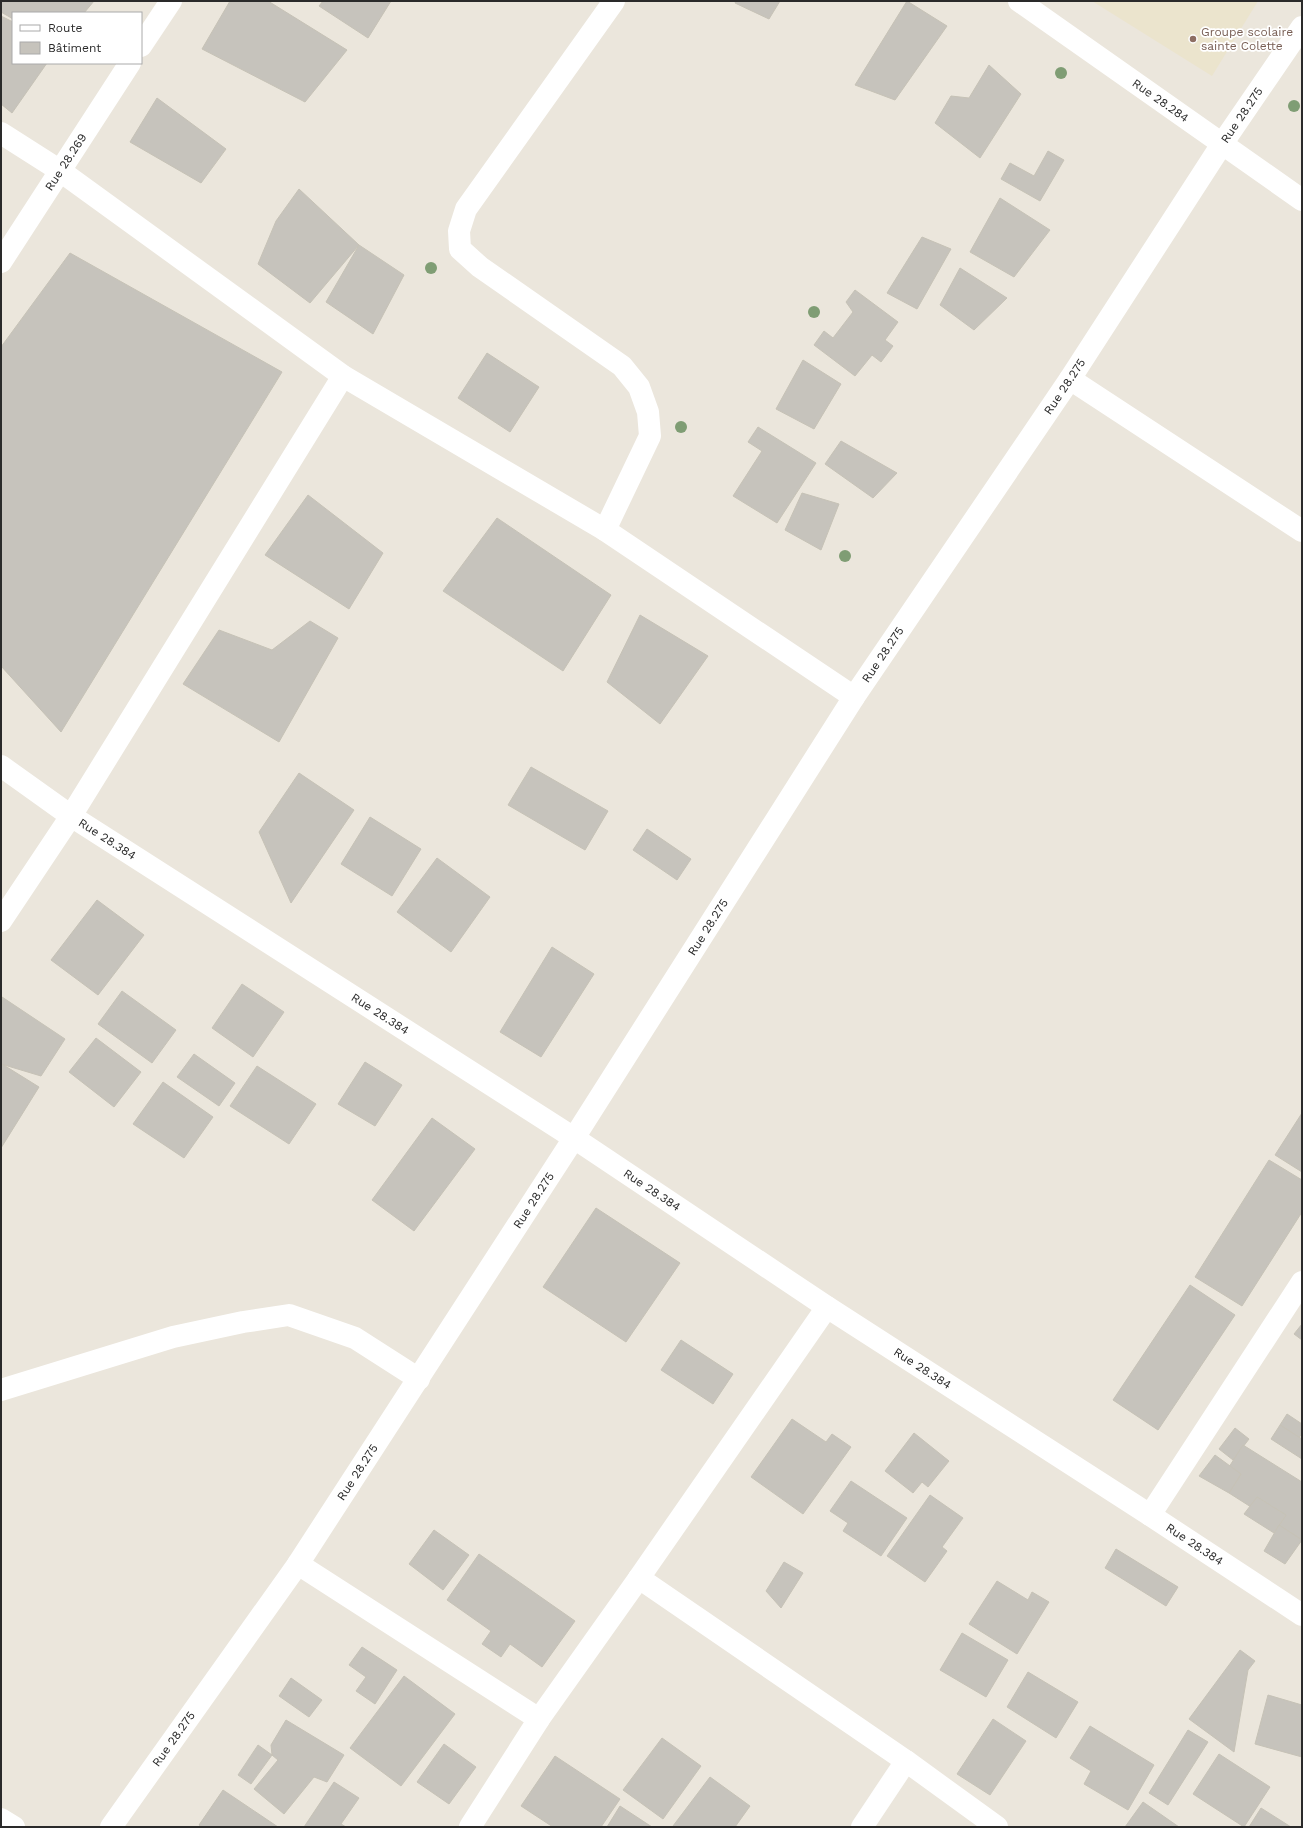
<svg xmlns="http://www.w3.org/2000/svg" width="1303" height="1828" font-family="'Work Sans',sans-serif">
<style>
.education{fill:#ebe4cd}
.building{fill:#c6c3bc;stroke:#c6c2b6}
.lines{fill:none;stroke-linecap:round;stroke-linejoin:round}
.street{stroke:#fff;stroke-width:22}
.secondary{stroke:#fff;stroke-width:22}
.tree{fill:#7f9d74}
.education-dot{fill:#8d6e63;stroke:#fff;stroke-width:1.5}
.labels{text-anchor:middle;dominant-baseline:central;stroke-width:3.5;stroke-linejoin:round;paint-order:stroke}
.education-label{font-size:12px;fill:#785e54;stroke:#fff;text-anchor:start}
.street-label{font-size:12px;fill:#2a2a2a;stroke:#fff}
</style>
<rect width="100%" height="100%" fill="#ebe6dc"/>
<polygon class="education" points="1092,1 1258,1 1212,76"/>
<g class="building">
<polygon points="1,1 94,1 84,13 13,13 13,19 1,12"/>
<polygon points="230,1 268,1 347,50 305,102 202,49"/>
<polygon points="323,1 391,1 368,38 319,6"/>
<polygon points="736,1 780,1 769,19 735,3"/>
<polygon points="907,1 947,26 895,100 855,85"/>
<polygon points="1,16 13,22 13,63 47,63 12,113 1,104"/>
<polygon points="989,65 1021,94 980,158 935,123 951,96 969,98"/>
<polygon points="157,98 226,149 201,183 130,142"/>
<polygon points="1048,151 1064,160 1040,201 1001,179 1010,163 1034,176"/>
<polygon points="299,189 359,245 310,303 258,264 276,221"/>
<polygon points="1000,198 1050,230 1014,277 970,252"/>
<polygon points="922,237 951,249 917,309 887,293"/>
<polygon points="359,245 404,275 373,334 326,302"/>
<polygon points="70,253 282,372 61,732 1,666 1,347"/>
<polygon points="960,268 1007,298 974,330 940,305"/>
<polygon points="855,290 898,322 885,340 893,346 881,362 872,355 855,376 814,345 824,331 833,338 853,312 846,302"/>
<polygon points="487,353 539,387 510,432 458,398"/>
<polygon points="803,360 841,384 814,429 776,409"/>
<polygon points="758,427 816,463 777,523 733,496 762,451 748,442"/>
<polygon points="841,441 897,473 873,498 825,464"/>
<polygon points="802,493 839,504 821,550 785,530"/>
<polygon points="308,495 383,553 349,609 265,555"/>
<polygon points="497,518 611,595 563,671 443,591"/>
<polygon points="640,615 708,656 660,724 607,682"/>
<polygon points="310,621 338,638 279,742 183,684 219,630 272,650"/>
<polygon points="531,767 608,811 585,850 508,805"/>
<polygon points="299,773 354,810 291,903 259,832"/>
<polygon points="370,817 421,849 392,896 341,864"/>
<polygon points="647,829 691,859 677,880 633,850"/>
<polygon points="437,858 490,897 451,952 397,912"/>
<polygon points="97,900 144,935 98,995 51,960"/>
<polygon points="552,947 594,974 541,1057 500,1032"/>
<polygon points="242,984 284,1012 253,1057 212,1028"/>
<polygon points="122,991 176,1030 152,1063 98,1024"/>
<polygon points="2,997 65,1039 41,1076 1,1064"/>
<polygon points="96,1038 141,1072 114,1107 69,1072"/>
<polygon points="194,1054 235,1083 219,1106 177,1077"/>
<polygon points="365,1062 402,1085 375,1126 338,1104"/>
<polygon points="2,1064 39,1087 1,1148 1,1066"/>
<polygon points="257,1066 316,1104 289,1144 230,1106"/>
<polygon points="163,1082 213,1117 184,1158 133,1124"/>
<polygon points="1302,1113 1302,1172 1275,1155"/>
<polygon points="432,1118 475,1149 414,1231 372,1200"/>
<polygon points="1269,1160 1302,1180 1302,1212 1242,1306 1195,1277"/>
<polygon points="596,1208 680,1263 626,1342 543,1287"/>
<polygon points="1190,1285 1235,1315 1158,1430 1113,1400"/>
<polygon points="1302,1324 1302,1340 1294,1334"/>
<polygon points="681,1340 733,1374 713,1404 661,1370"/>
<polygon points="1287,1414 1302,1424 1302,1433 1299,1438 1280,1425"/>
<polygon points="792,1419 826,1442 832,1434 851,1447 803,1514 751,1477"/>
<polygon points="1280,1425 1302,1439 1302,1459 1271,1439"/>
<polygon points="1235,1428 1249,1439 1233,1460 1219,1449"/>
<polygon points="914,1433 949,1461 928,1487 922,1482 913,1493 885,1471"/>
<polygon points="1243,1445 1302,1482 1302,1540 1279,1525 1286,1515 1257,1497 1251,1507 1229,1493 1241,1474 1229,1467"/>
<polygon points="1215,1455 1241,1474 1229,1493 1199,1476"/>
<polygon points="851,1481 907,1518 881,1556 843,1531 848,1523 830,1511"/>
<polygon points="930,1495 963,1518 942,1547 947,1551 925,1582 887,1556"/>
<polygon points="1257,1497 1286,1515 1274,1533 1244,1514"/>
<polygon points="1279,1525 1302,1540 1285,1564 1264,1551"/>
<polygon points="434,1530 469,1555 443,1590 409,1564"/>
<polygon points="1116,1549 1178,1587 1166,1606 1105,1568"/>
<polygon points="479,1554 575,1621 542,1667 510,1644 501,1657 482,1644 491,1631 447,1600"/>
<polygon points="784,1562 803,1573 781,1608 766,1591"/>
<polygon points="997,1581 1028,1600 1032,1592 1049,1602 1017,1654 969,1624"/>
<polygon points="962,1633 1008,1660 986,1697 940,1670"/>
<polygon points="362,1647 397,1670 375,1704 356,1691 366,1677 349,1665"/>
<polygon points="1240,1650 1255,1661 1248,1670 1234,1752 1189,1719"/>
<polygon points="1028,1672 1078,1702 1056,1738 1007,1707"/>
<polygon points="404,1676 455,1714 401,1786 350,1748"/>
<polygon points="291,1678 322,1700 309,1717 279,1696"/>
<polygon points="1268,1695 1302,1705 1302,1757 1255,1744"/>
<polygon points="993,1719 1026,1741 990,1795 957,1774"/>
<polygon points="286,1720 344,1755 327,1782 314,1777 284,1814 254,1789 278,1760 272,1755 271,1745"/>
<polygon points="1090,1726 1154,1765 1128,1810 1084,1784 1091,1771 1070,1758"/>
<polygon points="1188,1730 1208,1742 1168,1805 1149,1793"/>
<polygon points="662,1738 701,1766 663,1819 623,1790"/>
<polygon points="444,1744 476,1767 449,1804 417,1782"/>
<polygon points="258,1745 272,1755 251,1784 238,1775"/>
<polygon points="1219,1754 1270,1787 1244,1827 1193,1794"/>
<polygon points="555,1756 620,1799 601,1827 553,1827 521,1806"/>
<polygon points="710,1777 750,1806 735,1827 674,1827 673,1826"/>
<polygon points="334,1782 359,1798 341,1824 346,1827 304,1827"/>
<polygon points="223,1790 278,1827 202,1827 199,1825"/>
<polygon points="1143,1802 1179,1827 1125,1827"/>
<polygon points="620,1806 652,1827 607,1827"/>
<polygon points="1261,1808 1291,1827 1249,1827"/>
</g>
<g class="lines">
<g class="street">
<path id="s1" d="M 1019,1 L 1302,200"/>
<polyline points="141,46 171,1"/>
<polyline points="1,133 59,170 343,376 605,530 854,697"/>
<path id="s2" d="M 1,262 L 130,63"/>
<polyline points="1070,379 1302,531"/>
<polyline points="605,530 650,436 648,412 639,387 622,366 480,267 460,249 459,231 466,209 614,1"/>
<polyline points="1,921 71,816 343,376"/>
<polyline points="1,1390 173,1337 243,1322 289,1315 355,1338 419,1379"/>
<polyline points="1150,1515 1302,1282"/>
<polyline points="298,1564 539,1719"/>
<polyline points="639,1578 906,1761 997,1827"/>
<polyline points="1,1819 14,1827"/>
<path id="s3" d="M 111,1827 L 298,1564 L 574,1138 L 854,697 L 1070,379 L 1222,144 L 1302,27"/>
<polyline points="470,1827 539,1719 639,1578 827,1307"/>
<polyline points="862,1827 906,1761"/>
</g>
<path class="secondary" id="s4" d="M 1,766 L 71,816 L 574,1138 L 827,1307 L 1150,1515 L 1302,1615"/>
</g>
<g class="tree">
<circle cx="1061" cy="73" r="6"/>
<circle cx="1294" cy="106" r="6"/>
<circle cx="431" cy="268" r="6"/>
<circle cx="814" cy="312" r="6"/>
<circle cx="681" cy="427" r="6"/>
<circle cx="845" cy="556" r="6"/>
</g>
<circle class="education-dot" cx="1193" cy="39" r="4"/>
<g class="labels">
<g class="education-label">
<text x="1201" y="32">Groupe scolaire<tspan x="1201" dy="14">sainte Colette</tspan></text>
</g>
<g class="street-label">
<text stroke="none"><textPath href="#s1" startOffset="173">Rue 28.284</textPath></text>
<text stroke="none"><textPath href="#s3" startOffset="2052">Rue 28.275</textPath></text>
<text stroke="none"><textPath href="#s2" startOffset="119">Rue 28.269</textPath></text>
<text stroke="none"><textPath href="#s3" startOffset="1728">Rue 28.275</textPath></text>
<text stroke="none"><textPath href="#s3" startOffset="1404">Rue 28.275</textPath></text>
<text stroke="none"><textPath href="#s4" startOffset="129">Rue 28.384</textPath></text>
<text stroke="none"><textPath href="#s3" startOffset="1080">Rue 28.275</textPath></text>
<text stroke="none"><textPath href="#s4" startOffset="453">Rue 28.384</textPath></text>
<text stroke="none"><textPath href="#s4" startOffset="777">Rue 28.384</textPath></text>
<text stroke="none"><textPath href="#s3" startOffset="756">Rue 28.275</textPath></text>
<text stroke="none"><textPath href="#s4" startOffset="1101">Rue 28.384</textPath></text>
<text stroke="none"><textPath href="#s3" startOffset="432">Rue 28.275</textPath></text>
<text stroke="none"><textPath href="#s4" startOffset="1425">Rue 28.384</textPath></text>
<text stroke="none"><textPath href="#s3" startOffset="108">Rue 28.275</textPath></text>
</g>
</g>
<rect width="1303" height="1828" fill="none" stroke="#2a2a2a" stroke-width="4"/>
<rect x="12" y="12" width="130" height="52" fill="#ffffff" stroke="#aaaaaa"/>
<rect x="20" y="25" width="20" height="6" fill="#ffffff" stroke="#aaaaaa"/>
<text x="48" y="32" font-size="12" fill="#2a2a2a">Route</text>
<rect x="20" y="42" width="20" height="12" fill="#c6c3bc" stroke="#aaaaaa"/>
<text x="48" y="52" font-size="12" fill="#2a2a2a">Bâtiment</text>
</svg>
